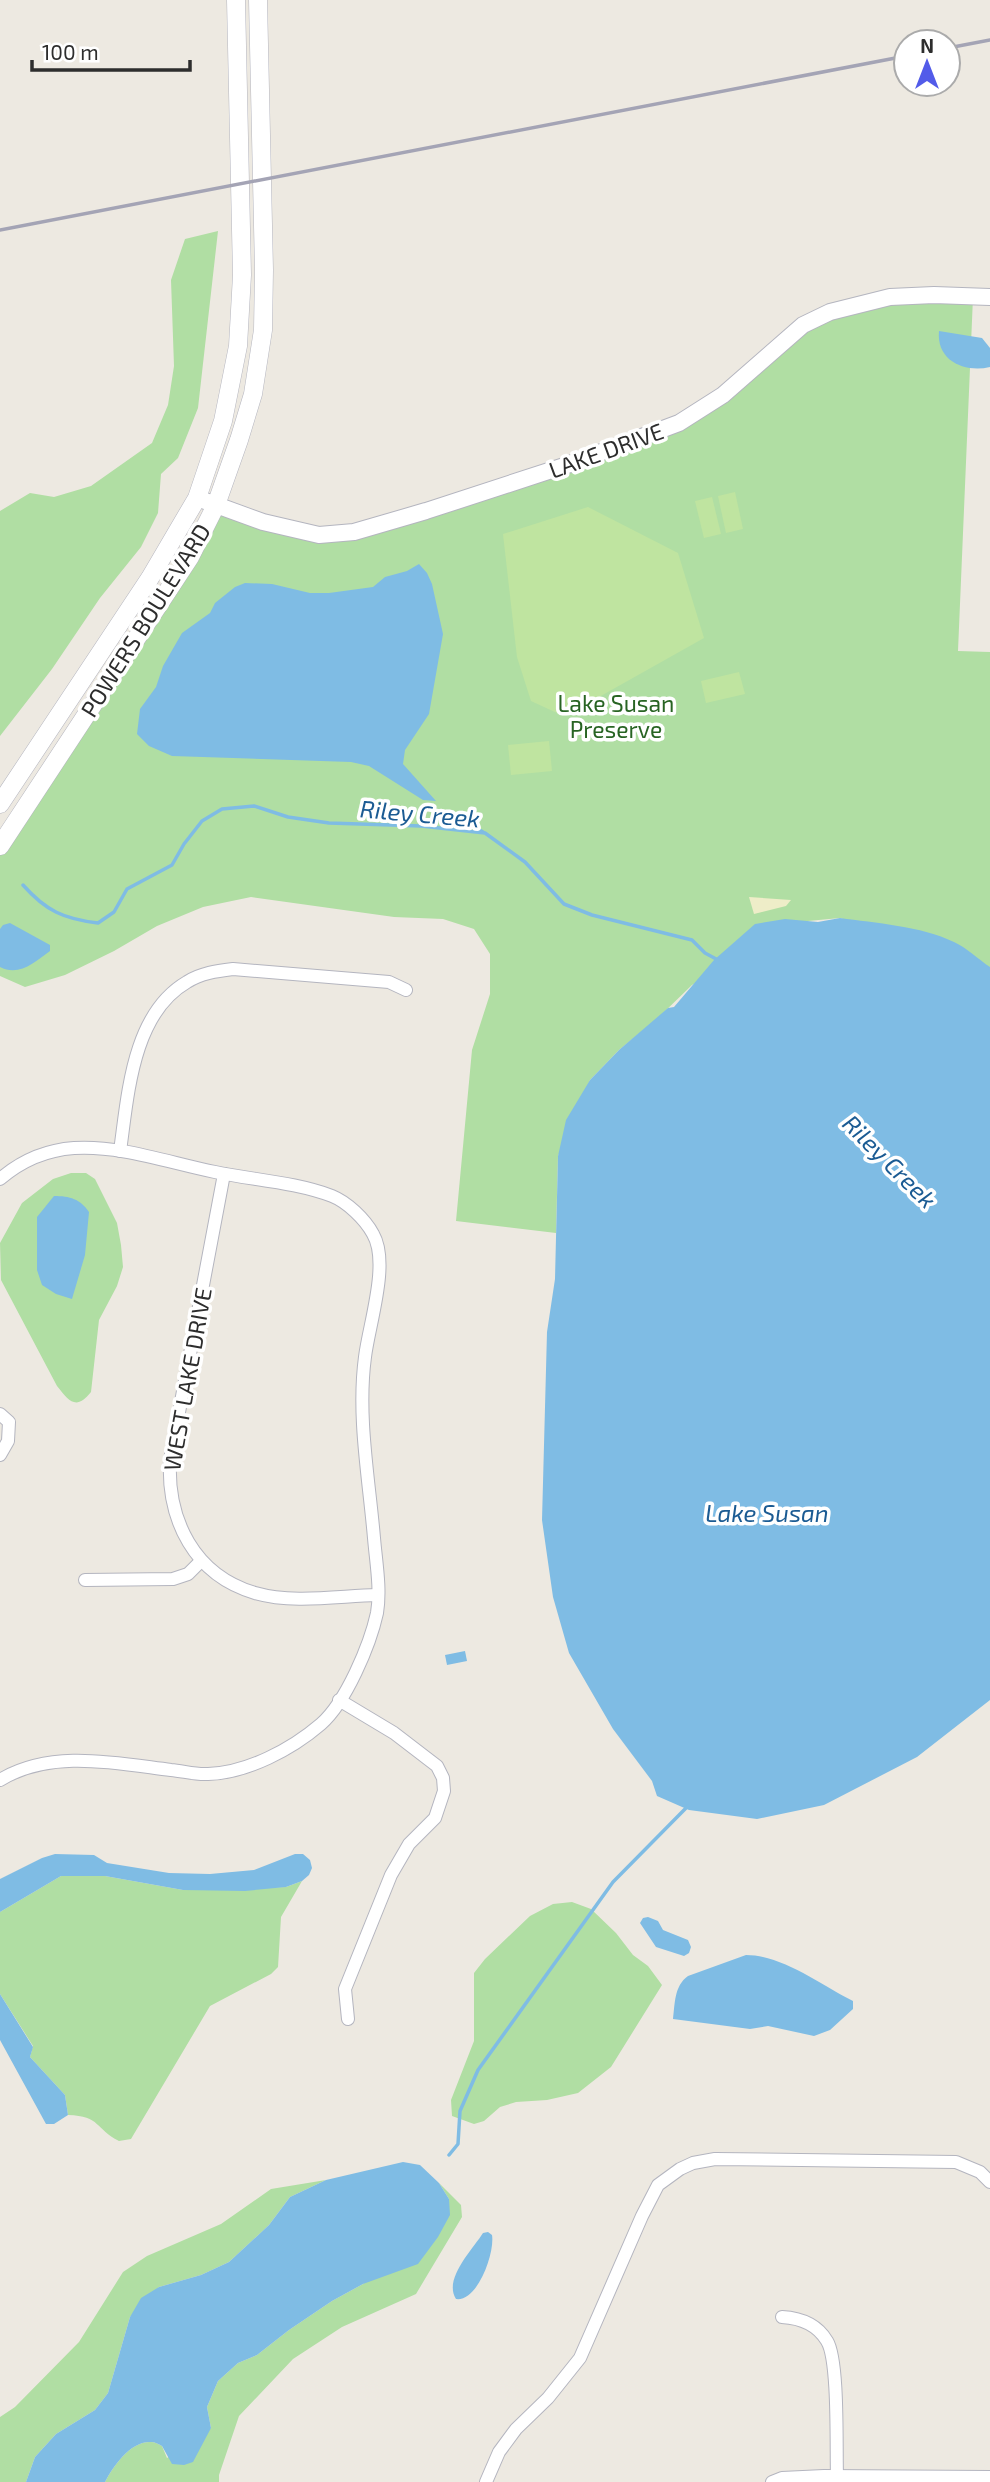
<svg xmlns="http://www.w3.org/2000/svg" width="990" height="2482" font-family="'Exo 2',sans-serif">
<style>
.green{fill:#b0dea3}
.sand{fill:#eeedc8}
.pitch{fill:#bfe4a0}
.water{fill:#7fbce4}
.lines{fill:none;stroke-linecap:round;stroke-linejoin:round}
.stream{stroke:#7fbce4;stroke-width:3.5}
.minor-casing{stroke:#b4b5bf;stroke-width:14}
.tertiary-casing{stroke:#b4b5bf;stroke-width:18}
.secondary-casing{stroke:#b4b5bf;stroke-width:19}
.minor{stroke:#fff;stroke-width:12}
.tertiary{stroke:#fff;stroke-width:16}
.secondary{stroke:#fff;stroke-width:18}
.rail{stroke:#a4a4b5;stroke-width:3.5}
.labels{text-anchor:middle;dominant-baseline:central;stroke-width:7;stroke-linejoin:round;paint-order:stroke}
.street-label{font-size:23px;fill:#2d2d2d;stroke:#fff}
.park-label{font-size:23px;fill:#286423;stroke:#fff}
.water-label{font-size:24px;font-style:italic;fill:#1b5b93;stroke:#fff}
</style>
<rect width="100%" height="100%" fill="#ede9e1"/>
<g class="green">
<polygon points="218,231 198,408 178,458 161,474 158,513 141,547 100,598 52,669 0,736 0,511 30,493 54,497 91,486 152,443 168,405 174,366 171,280 185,239"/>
<polygon points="890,297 973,297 958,651 990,652 990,968 840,918 808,921 692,985 658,1018 619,1050 590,1080 558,1156 556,1233 456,1221 472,1050 490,994 490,954 474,929 443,919 394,917 251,897 203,907 157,926 114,951 65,975 25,987 0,976 0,846 216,505 263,522 354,532 679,423 803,325"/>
<path d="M 71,1173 L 86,1173 L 95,1179 L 117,1223 L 121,1245 L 123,1267 L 117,1286 L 99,1320 L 91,1392 C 76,1411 69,1401 57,1386 L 1,1280 L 0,1243 L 22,1203 L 53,1179 Z"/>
<path d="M 61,1876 L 105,1876 L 183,1890 L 286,1887 L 302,1881 L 281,1917 L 278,1967 L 271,1974 L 210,2006 L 131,2139 L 119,2141 C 95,2129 101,2116 68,2115 L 65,2095 L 30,2057 L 33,2046 L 0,1994 L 0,1912 Z"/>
<polygon points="572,1902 591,1909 616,1933 633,1955 648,1966 662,1985 611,2067 578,2093 547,2100 516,2102 500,2107 484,2121 474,2124 452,2116 451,2100 474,2041 474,1973 485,1959 530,1916 553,1904"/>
<polygon points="326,2180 290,2197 269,2225 229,2262 201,2275 159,2287 130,2317 108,2393 95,2410 56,2434 35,2457 26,2482 0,2482 0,2417 15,2407 79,2342 123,2272 147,2256 221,2224 271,2189"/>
<path d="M 439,2183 L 461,2205 L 462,2217 L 416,2294 L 342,2327 L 293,2359 L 239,2416 L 219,2475 L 219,2482 L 105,2482 C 113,2467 130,2441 151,2442 C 155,2442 158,2444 162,2446 L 167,2458 L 211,2428 L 207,2407 L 218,2381 L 238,2363 L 257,2355 L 289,2330 L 332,2301 L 363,2284 L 449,2199 Z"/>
</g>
<polygon class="sand" points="749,897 791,900 786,906 754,914"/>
<g class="pitch">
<polygon points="735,492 743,529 726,533 718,496"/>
<polygon points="712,497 721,534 704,538 695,501"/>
<polygon points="588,507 678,553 704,638 599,697 557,713 531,701 517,657 503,534"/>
<polygon points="739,672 745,694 706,703 701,681"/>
<polygon points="549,741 552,771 511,775 508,745"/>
</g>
<g class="water">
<path d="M 939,331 L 982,338 L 990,348 L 990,367 C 965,373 936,361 939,331 Z"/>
<polygon points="419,564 427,573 432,584 443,634 429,714 405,750 403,764 436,801 423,800 369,766 351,762 172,756 149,746 137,734 140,709 156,687 163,666 182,633 210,613 215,603 235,587 245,583 272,584 310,593 329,593 373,587 385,577 407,571"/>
<path d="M 840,918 C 875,923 921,926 954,942 C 967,948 978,959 990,967 L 990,1700 L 917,1757 L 824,1805 L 757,1819 L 689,1810 L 657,1796 L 652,1781 L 613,1729 L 569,1653 L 553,1597 L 542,1520 L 547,1332 L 555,1279 L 558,1156 L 566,1120 L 590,1080 L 619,1050 L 668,1008 L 674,1007 L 714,960 L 755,924 L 785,919 L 818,922 Z"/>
<path d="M 10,923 L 50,945 L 50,951 C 35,962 19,977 0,967 L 0,929 L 3,925 Z"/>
<path d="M 54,1196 C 70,1196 80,1199 89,1212 L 85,1255 L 72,1299 L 56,1294 L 42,1285 L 37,1270 L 37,1217 Z"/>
<polygon points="465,1651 467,1661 447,1665 445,1655"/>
<polygon points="55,1854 94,1855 107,1863 169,1873 210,1874 254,1870 295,1854 303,1854 310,1860 312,1868 309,1875 302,1881 286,1887 245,1891 183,1890 105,1876 61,1876 0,1912 0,1879 42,1858"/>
<polygon points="648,1917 658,1921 663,1930 688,1940 691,1947 689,1953 684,1956 656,1947 640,1923 643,1918"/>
<path d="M 746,1955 C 782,1955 821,1985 853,2001 L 853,2009 L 830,2030 L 814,2036 L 768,2026 L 750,2029 L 673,2019 C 675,2004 674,1986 688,1976 Z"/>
<polygon points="0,1994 33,2047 30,2057 65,2095 68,2115 54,2124 46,2124 0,2040"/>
<path d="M 403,2162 L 420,2165 L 439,2183 L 449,2199 L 450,2215 L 438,2237 L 418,2264 L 363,2284 L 332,2301 L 289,2330 L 257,2355 L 238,2363 L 218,2381 L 207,2407 L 211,2428 L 193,2462 L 184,2465 L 172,2464 L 162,2446 C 158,2444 155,2442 151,2442 C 130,2441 113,2467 105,2482 L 26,2482 L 35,2457 L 56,2434 L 95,2410 L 108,2393 L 130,2317 L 141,2298 L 159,2287 L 201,2275 L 229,2262 L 269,2225 L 290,2197 L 326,2180 Z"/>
<path d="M 488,2232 L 492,2235 C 495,2252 478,2302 456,2299 C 443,2279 473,2249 483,2233 Z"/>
</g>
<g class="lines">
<g class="stream">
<polyline points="451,814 483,832"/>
<path d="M 23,885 C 46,911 64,919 98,923 L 114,912 L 127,889 L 172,865 L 184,844 L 202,821 L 222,809 L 254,806 L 288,817 L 329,823 L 421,826 L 485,833 L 525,862 L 564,904 L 592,915 L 692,940 L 705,953 L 718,960"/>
<polyline points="449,2155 458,2144 460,2111 478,2070 613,1882 688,1806"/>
</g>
<defs>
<g id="minor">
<path d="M 120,1151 C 128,1095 132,1014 187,982 C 201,973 217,971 233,969 L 389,982 L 406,990"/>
<path d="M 224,1174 L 170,1460 C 167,1520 194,1575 255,1593 C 293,1604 338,1596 377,1595"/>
<path d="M 0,1179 C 21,1161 46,1150 74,1148 C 120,1145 170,1163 215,1172 C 253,1180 295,1182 332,1196 C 347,1202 365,1219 373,1234 C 390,1263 369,1324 365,1357 C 357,1416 369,1479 374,1538 C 376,1562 381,1589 377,1613 C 370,1645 346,1702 321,1724 C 292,1749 247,1773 208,1774 C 196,1775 183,1771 171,1770 C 115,1763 51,1749 0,1780"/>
<polyline points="0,1414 9,1422 8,1441 0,1455"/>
<polyline points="85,1580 173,1579 188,1574 201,1561"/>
<polyline points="339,1700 394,1733 437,1766 443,1778 444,1791 435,1818 409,1844 391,1875 345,1989 348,2019"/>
<path d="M 782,2317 C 800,2318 817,2324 827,2341 C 839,2360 836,2449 837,2476"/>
<polyline points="486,2482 499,2452 516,2429 548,2398 580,2358 642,2216 658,2185 680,2169 693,2163 715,2159 956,2162 980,2172 990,2182"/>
<polyline points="772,2482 782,2478 824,2476 990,2477"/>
</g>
<polyline id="tertiary" points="197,498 263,522 319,535 354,532 426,511 567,465 679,423 723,395 803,325 830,312 890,297 934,295 990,297"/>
<g id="secondary">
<polyline points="0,804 150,578 197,498 223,421 238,346 242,275 236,0"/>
<polyline points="0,846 190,557 216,505 239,440 253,394 263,330 264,270 258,0"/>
</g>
</defs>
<use href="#minor" class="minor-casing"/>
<use href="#tertiary" class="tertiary-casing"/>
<use href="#secondary" class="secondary-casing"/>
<use href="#minor" class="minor"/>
<use href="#tertiary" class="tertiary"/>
<use href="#secondary" class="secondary"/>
<g class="rail">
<polyline points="948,48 990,40"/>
<polyline points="0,230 906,56"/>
</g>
</g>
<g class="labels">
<g class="street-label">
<text transform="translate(606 450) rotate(-20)">LAKE DRIVE</text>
<text transform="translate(145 620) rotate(-58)">POWERS BOULEVARD</text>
<text transform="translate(187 1379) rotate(-80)">WEST LAKE DRIVE</text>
</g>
<g class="park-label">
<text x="616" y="703">Lake Susan<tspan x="616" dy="26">Preserve</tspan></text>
</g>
<g class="water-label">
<text transform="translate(420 813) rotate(5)">Riley Creek</text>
<text transform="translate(890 1161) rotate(45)">Riley Creek</text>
<text x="767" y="1512">Lake Susan</text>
</g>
</g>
<g transform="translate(927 63)"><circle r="33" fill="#ffffff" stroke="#ababab" stroke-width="2"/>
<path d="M0-5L12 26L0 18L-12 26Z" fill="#525be9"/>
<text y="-10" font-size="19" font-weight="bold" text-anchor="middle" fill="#2d2d2d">N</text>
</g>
<path d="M32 60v10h158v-10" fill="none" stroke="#2d2d2d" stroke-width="3.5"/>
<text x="42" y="60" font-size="21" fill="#2d2d2d" stroke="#ffffff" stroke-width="5" paint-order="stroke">100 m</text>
</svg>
